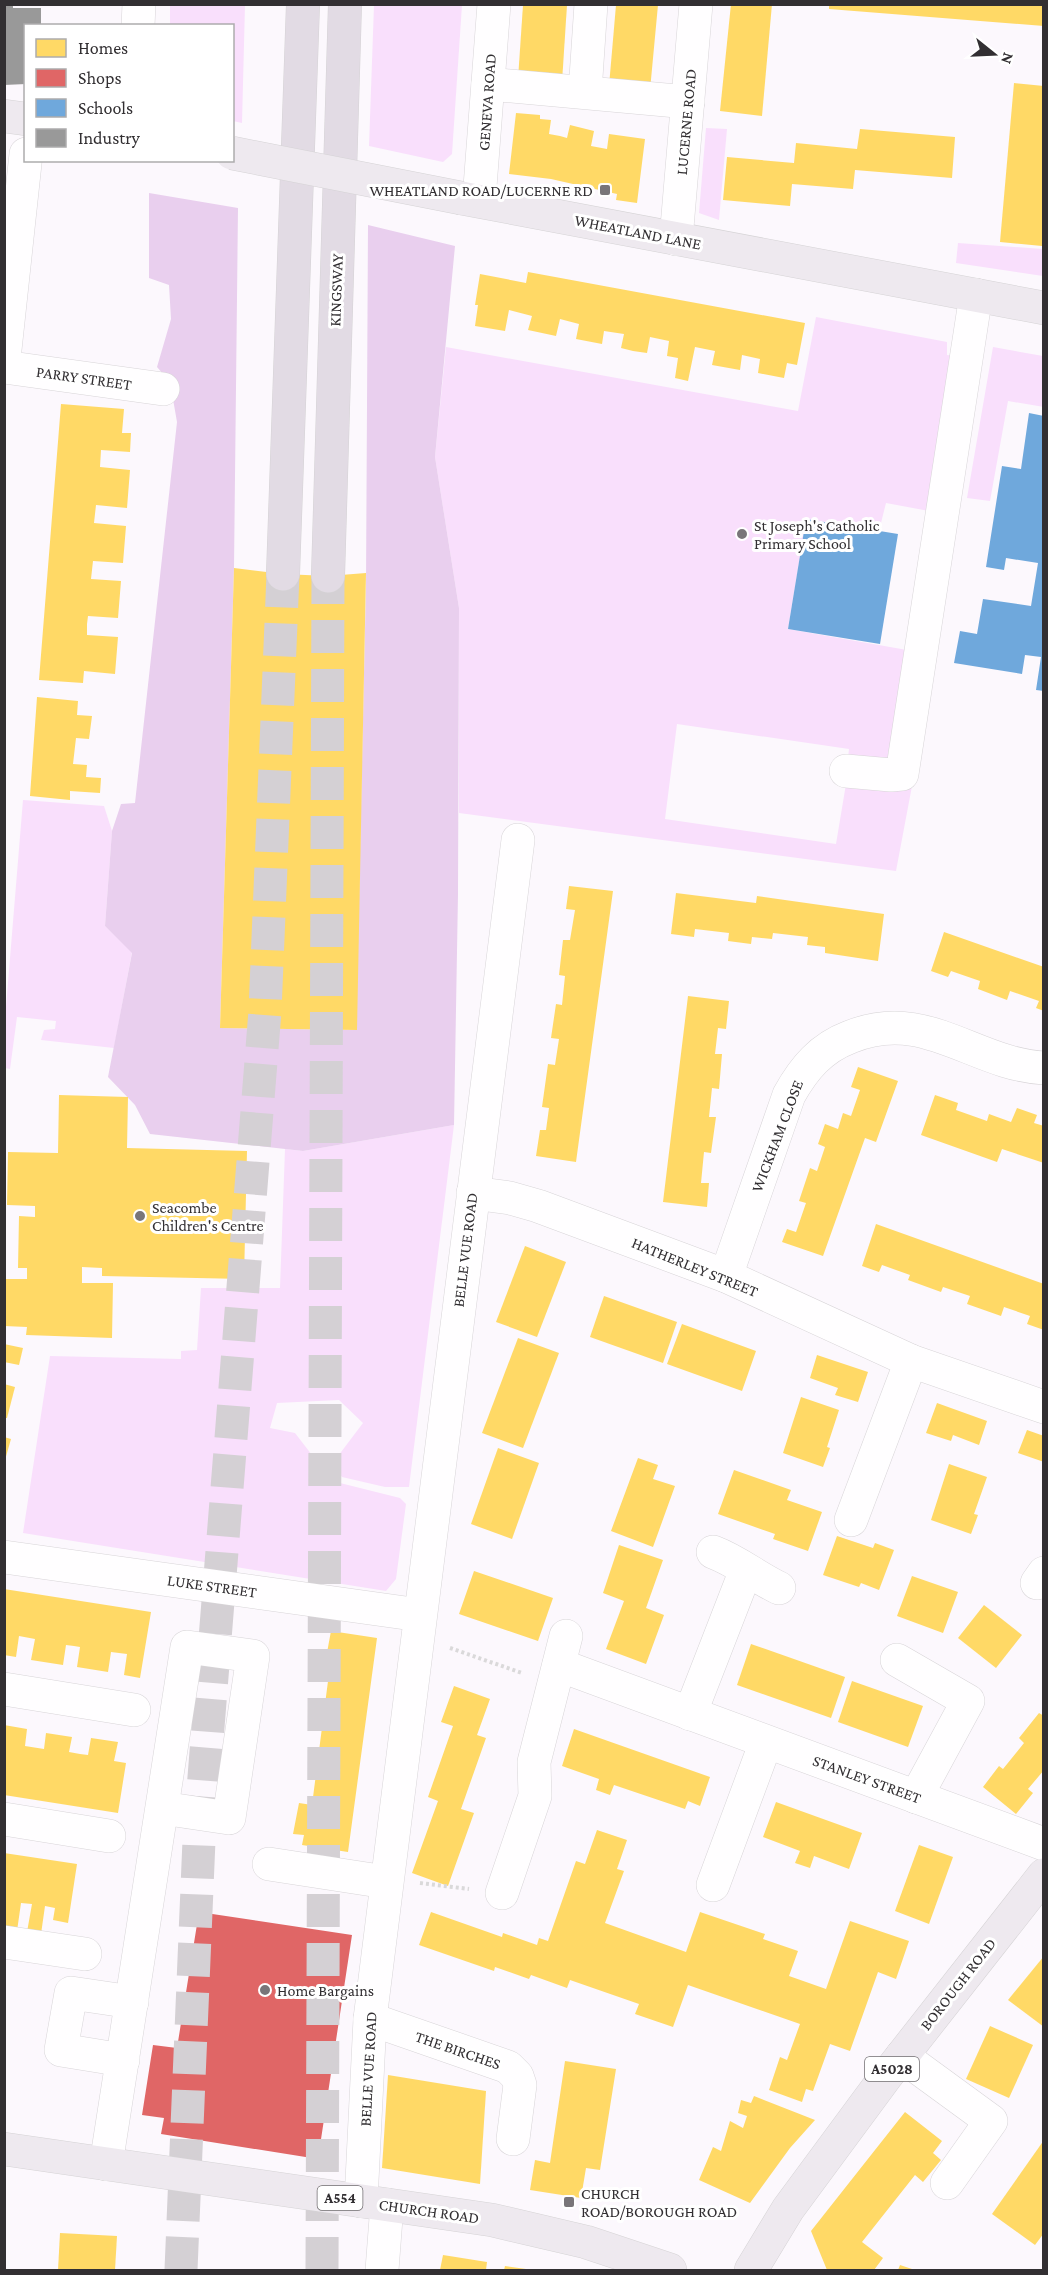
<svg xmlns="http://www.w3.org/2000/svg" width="1048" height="2275" font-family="'Crimson Pro',serif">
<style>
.green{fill:#f9dffc}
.forest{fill:#e9cfee}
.homes{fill:#ffd966}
.shops{fill:#e06666}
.schools{fill:#6fa8dc}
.industry{fill:#999}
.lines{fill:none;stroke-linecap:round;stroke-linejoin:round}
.highway-tunnel{stroke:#d4d0d4;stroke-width:33;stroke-dasharray:33 16;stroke-linecap:butt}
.minor-casing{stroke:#d8d5d8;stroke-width:34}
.major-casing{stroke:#d5d3d5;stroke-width:34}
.highway-casing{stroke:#d5d3d5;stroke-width:34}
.path{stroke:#dad9da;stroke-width:4;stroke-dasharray:3 3;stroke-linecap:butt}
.minor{stroke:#fffeff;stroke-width:33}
.major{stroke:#eee9ef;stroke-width:33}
.highway{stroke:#e2dbe4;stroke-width:33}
.major-bridge-casing{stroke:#d5d3d5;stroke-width:34;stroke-linecap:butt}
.major-bridge{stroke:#eee9ef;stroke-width:33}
.poi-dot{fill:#797579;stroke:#fff;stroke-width:2}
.labels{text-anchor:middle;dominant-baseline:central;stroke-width:6;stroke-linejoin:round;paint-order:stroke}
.shield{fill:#fff;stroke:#706d70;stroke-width:1.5}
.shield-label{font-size:15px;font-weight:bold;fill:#322f32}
.street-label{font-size:16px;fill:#322f32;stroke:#fff}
.poi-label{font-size:16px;fill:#322f32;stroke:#fff;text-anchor:start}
</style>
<rect width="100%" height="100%" fill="#fcf8fd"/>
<g class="green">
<polygon points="170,5 245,5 242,123 233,121 232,26 170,25"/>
<polygon points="374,5 462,5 452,154 443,162 369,146"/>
<polygon points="706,128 727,129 719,220 699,213"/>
<polygon points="958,243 1043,249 1043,276 956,263"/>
<polygon points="816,317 947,342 947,355 955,356 929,511 886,503 879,531 806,520 788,629 907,650 885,771 847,766 849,749 677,724 665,819 836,844 847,778 912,786 896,871 459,813 459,608 435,457 446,347 798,411"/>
<polygon points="993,347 1043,356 1044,407 1008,401 990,501 967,498"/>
<polygon points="23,800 104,806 112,831 105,926 132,952 114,1048 41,1040 44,1030 55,1029 56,1021 17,1017 10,1069 5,1068 5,1019"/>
<polygon points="454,1125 409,1487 385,1487 342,1477 332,1464 363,1423 339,1400 277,1403 270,1428 295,1433 332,1481 400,1498 406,1504 396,1579 386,1591 23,1533 50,1356 181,1359 181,1351 197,1350 201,1288 280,1288 285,1149 303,1151"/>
</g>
<polygon class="forest" points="149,193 238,208 234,568 220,1028 356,1030 366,585 368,225 455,246 435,457 459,608 458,894 454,1125 303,1151 150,1134 135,1105 108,1077 132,953 105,926 112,831 121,804 135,803 177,422 170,382 157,367 171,319 169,285 149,278"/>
<g class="homes">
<polygon points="731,4 772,4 762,116 720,111"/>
<polygon points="829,4 1044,4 1044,26 829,9"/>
<polygon points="523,5 567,5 562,82 518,79"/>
<polygon points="616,5 658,5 650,90 609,86"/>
<polygon points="1014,83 1044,86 1042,246 1000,242"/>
<polygon points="516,113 540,115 540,119 551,120 549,134 560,136 567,138 570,125 594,131 591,146 607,149 609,134 645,139 637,203 616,200 617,194 551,179 509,174"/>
<polygon points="860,129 955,137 952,178 855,170 853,189 792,184 790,206 723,200 727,157 794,163 796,143 857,149"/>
<polygon points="528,272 805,323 797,365 787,363 784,378 758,373 760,359 742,355 740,370 712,365 715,351 695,347 688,381 675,378 678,358 667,356 669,341 650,337 647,353 633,351 621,348 624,334 604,331 602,344 576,339 579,324 560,319 556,336 528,330 532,316 509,310 505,331 475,326 478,305 475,305 480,274 526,283"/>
<polygon points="61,404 124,409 122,433 131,433 130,452 101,450 100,467 130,470 127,508 96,505 94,523 126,526 123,563 93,561 91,579 121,581 118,618 88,616 87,624 87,635 118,637 115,674 84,671 83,683 39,680"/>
<polygon points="234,568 283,574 328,576 366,573 357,1030 220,1028"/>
<polygon points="37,697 78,701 77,715 92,716 89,739 76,738 73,764 87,765 86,777 101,778 100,793 70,791 70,800 30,796"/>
<polygon points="569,886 613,891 576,1162 536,1156 540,1130 546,1130 549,1108 542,1107 548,1064 555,1065 559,1039 551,1038 556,1004 562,1005 565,976 559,975 563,940 570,940 575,910 566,909"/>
<polygon points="676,893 756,903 757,896 884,914 878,961 825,953 825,947 807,945 808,937 773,933 772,939 752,937 751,944 728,941 729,933 695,929 694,937 671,934"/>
<polygon points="944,932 1044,967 1044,1011 1036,1008 1039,1001 1010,991 1007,1000 978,989 980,981 951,971 948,977 931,971"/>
<polygon points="688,996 729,1001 726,1029 718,1028 715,1054 722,1054 719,1089 712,1088 709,1117 716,1117 711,1153 704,1152 701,1183 709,1183 707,1207 663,1202"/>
<polygon points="858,1067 898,1081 876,1142 865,1138 823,1256 782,1242 787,1229 796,1232 806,1203 799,1201 810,1168 817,1171 825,1147 818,1144 825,1124 838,1129 843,1113 851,1116 860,1090 851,1087"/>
<polygon points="59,1095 128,1097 127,1148 247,1151 244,1279 102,1276 102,1268 82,1267 82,1283 113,1283 112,1338 26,1335 27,1327 4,1326 4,1279 27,1279 27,1268 18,1268 19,1216 35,1217 35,1206 7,1205 8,1152 58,1153"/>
<polygon points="935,1095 958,1103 956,1110 987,1121 989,1114 1011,1122 1017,1108 1037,1115 1034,1123 1044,1126 1044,1163 1002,1149 997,1162 921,1135"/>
<polygon points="876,1224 1044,1284 1044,1330 1027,1324 1030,1316 1004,1307 1001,1316 967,1304 970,1296 943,1287 941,1292 908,1280 910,1275 882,1265 879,1272 862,1266"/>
<polygon points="525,1246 566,1262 537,1337 496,1322"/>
<polygon points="604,1296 677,1322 663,1363 590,1337"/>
<polygon points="682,1324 756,1351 742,1391 667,1364"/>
<polygon points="518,1338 559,1353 523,1448 482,1433"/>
<polygon points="4,1344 23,1348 19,1365 4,1362"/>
<polygon points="817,1355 868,1372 858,1402 835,1395 838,1388 810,1378"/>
<polygon points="4,1384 15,1387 7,1418 4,1418"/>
<polygon points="801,1397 839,1410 827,1447 830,1448 823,1467 783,1453"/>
<polygon points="937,1403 987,1421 979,1445 953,1435 951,1441 926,1433"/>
<polygon points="1027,1430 1044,1436 1044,1462 1018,1453"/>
<polygon points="4,1437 11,1439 5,1460 4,1460"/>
<polygon points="498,1448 539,1463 512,1539 471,1524"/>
<polygon points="638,1458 658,1465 653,1479 675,1486 653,1547 611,1531"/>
<polygon points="949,1464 987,1477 974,1514 978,1515 971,1534 931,1520"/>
<polygon points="734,1470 791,1490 787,1500 822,1512 808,1551 773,1539 775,1534 718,1514"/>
<polygon points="837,1536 873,1548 875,1543 894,1550 879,1590 861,1583 859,1587 823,1575"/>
<polygon points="619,1545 663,1560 646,1608 664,1615 646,1664 606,1649 624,1601 603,1593"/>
<polygon points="474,1571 553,1598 538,1641 459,1614"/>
<polygon points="912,1576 958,1592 943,1633 897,1616"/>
<polygon points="4,1589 151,1612 140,1678 124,1675 127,1654 111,1652 108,1672 77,1667 80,1647 74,1646 66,1645 63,1665 31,1660 35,1639 19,1636 16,1657 4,1655"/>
<polygon points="984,1605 1022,1635 996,1668 958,1638"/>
<polygon points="331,1631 377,1638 348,1852 302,1845 304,1835 293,1834 299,1803 312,1805 331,1658 326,1658"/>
<polygon points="751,1644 845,1677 831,1718 737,1685"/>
<polygon points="852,1681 923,1706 908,1747 838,1722"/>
<polygon points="454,1686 490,1699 477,1735 486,1738 461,1809 474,1813 448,1886 412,1873 438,1801 428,1797 453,1726 441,1722"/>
<polygon points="1039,1713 1044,1716 1044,1770 1028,1789 1033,1793 1016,1814 983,1787 999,1766 1003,1769 1024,1743 1019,1738"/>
<polygon points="4,1725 27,1729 25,1746 44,1749 46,1733 72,1737 69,1752 80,1754 88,1755 91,1738 118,1742 114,1761 126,1763 118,1813 4,1795"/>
<polygon points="574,1729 710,1777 700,1806 688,1801 685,1809 614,1785 610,1795 596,1790 599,1779 562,1766"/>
<polygon points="776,1802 862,1833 849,1869 814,1856 810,1868 795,1863 800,1851 763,1837"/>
<polygon points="597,1830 627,1840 617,1869 624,1871 605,1923 686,1952 700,1912 765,1934 763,1939 798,1951 789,1976 826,1989 850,1921 909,1941 896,1979 878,1972 850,2051 830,2044 813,2091 806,2089 802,2102 769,2090 780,2057 787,2060 800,2024 688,1985 673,2027 635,2014 639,2004 570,1980 567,1988 531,1975 529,1979 495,1967 494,1971 419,1945 431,1912 502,1937 503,1933 537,1945 539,1938 548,1941 576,1861 585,1864"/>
<polygon points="919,1845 953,1857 929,1924 895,1911"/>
<polygon points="4,1853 77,1864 68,1923 53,1920 55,1908 45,1906 41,1934 27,1932 32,1904 21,1903 17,1931 4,1929 6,1901 4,1901"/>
<polygon points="1044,1956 1044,2027 1008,2000"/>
<polygon points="990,2026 1033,2045 1009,2098 966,2079"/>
<polygon points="565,2061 616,2069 600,2170 586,2168 581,2198 530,2190 535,2160 550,2163"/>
<polygon points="388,2075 486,2091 480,2184 382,2168"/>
<polygon points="754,2096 815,2120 790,2148 750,2203 699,2180 713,2147 721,2151 730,2121 743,2128 747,2116 738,2113 741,2100 751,2103"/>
<polygon points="905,2112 942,2141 933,2153 941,2160 923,2182 915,2175 862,2242 883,2258 874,2270 827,2270 811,2231"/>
<polygon points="1044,2140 1044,2233 1035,2245 992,2214"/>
<polygon points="60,2233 117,2236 115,2270 58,2270"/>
<polygon points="443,2255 487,2262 486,2270 440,2270"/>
<polygon points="900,2265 915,2270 898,2270"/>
<polygon points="505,2266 526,2269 526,2270 504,2270"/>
</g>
<polygon class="shops" points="199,1912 352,1935 318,2159 161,2134 164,2118 142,2115 153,2045 177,2048"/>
<g class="schools">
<polygon points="1029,413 1044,416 1044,691 1036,690 1041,657 1025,655 1022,674 954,663 960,631 977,634 983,599 1031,606 1038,563 1006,558 1004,570 986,567 1002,466 1021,469"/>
<polygon points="806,519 898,534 880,644 788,629"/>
</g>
<polygon class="industry" points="4,4 13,4 13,8 41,8 41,26 26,26 26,84 4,85"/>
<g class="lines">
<g class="highway-tunnel">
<polyline points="181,2270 199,1840 265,1011 283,574"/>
<polyline points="322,2270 328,576"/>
</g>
<defs>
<g id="minor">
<polyline points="138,26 139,4"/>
<polyline points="488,84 688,102"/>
<polyline points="585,92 591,4"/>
<polyline points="479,200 494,4"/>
<polyline points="676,239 696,4"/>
<polyline points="4,359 26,154"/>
<polyline points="4,367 163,389"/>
<polyline points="846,771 891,775 902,774 976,295"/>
<polyline points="473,1193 510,1198 538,1206 726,1276 911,1361 1044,1407"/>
<path d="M 726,1276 L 789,1095 C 804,1068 821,1048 850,1037 C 925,1006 973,1064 1044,1068"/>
<polyline points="851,1520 911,1361"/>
<path d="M 713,1552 C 737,1561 756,1577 779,1588"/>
<polyline points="4,1557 420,1615"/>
<polyline points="1037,1583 1044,1573"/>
<polyline points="897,1660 968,1701 916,1797"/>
<polyline points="559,1665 1044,1844"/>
<polyline points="4,1689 134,1710"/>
<polyline points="690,1714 746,1570"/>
<polyline points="4,1819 109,1836"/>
<polyline points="269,1864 386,1882"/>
<polyline points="713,1885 766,1742"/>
<polyline points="502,1893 535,1796 534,1762 566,1636"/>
<polyline points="4,1942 85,1954"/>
<polyline points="370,2019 508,2067 517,2076 520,2085 513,2139"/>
<polyline points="902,2056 991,2121 947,2183"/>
<polyline points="123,2060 61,2050 71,1993 132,2002"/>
<polyline points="106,2164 187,1647 253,1656 229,1818 162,1808"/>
<polyline points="361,2201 370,2019 518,840"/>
<polyline points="382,2270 387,2205"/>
</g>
<g id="major">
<polyline points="4,116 26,119"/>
<polyline points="461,198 1044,308"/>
<polyline points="4,2149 492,2220 586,2242 670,2270"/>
<polyline points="751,2270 788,2209 887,2075 1044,1875"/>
</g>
<g id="highway">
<polyline points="283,574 303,4"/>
<polyline points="328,576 345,4"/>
</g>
</defs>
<use href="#minor" class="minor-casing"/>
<use href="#major" class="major-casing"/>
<use href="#highway" class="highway-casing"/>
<g class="path">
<polyline points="450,1648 522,1673"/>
<polyline points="420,1883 469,1889"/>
</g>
<use href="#minor" class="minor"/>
<use href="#major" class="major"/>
<use href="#highway" class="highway"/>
<defs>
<polyline id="major-bridge" points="232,153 461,198"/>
</defs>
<use href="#major-bridge" class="major-bridge-casing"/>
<use href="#major-bridge" class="major-bridge"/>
</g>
<g class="poi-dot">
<rect x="599" y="184" width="12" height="12" rx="3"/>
<circle cx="742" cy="534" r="6"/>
<circle cx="140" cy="1216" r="6"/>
<circle cx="265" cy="1990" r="6"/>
<rect x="563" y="2196" width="12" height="12" rx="3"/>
</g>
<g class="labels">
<g class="shield">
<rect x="865" y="2057" width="54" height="24" rx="4.5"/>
<rect x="317.5" y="2186" width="45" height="24" rx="4.5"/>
</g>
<g class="shield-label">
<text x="892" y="2069">A5028</text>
<text x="340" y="2198">A554</text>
</g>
<g class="street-label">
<text transform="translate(487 102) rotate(-86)">GENEVA ROAD</text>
<text transform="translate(686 122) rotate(-85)">LUCERNE ROAD</text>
<text transform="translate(638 232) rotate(11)">WHEATLAND LANE</text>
<text transform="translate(336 290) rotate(-88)">KINGSWAY</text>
<text transform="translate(84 378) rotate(8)">PARRY STREET</text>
<text transform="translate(777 1136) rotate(-69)">WICKHAM CLOSE</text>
<text transform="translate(465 1250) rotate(-83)">BELLE VUE ROAD</text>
<text transform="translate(695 1267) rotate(22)">HATHERLEY STREET</text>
<text transform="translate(212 1586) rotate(8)">LUKE STREET</text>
<text transform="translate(867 1779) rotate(20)">STANLEY STREET</text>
<text transform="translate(958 1984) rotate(-52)">BOROUGH ROAD</text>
<text transform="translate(458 2050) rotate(19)">THE BIRCHES</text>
<text transform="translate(368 2069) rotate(-87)">BELLE VUE ROAD</text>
<text transform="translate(429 2211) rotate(8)">CHURCH ROAD</text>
</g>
<g class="poi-label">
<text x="593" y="190" text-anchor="end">WHEATLAND ROAD/LUCERNE RD</text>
<text x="754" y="525">St Joseph's Catholic<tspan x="754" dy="18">Primary School</tspan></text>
<text x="152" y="1207">Seacombe<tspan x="152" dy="18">Children's Centre</tspan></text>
<text x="277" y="1990">Home Bargains</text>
<text x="581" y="2193">CHURCH<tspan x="581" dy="18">ROAD/BOROUGH ROAD</tspan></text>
</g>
</g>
<rect width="1048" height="2275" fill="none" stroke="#322f32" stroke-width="12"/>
<rect x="24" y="24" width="210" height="138" fill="#ffffff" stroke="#adacad" stroke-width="1.5"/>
<rect x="36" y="39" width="30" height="18" fill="#ffd966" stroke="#adacad" stroke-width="1.5"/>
<text x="78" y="54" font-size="18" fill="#322f32">Homes</text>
<rect x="36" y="69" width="30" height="18" fill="#e06666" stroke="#adacad" stroke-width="1.5"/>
<text x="78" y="84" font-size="18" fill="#322f32">Shops</text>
<rect x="36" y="99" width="30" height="18" fill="#6fa8dc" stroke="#adacad" stroke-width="1.5"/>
<text x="78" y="114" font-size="18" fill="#322f32">Schools</text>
<rect x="36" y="129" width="30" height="18" fill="#999999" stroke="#adacad" stroke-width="1.5"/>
<text x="78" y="144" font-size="18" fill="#322f32">Industry</text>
<g transform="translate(994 54) rotate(108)" stroke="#ffffff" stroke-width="4.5" paint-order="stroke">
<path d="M0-4.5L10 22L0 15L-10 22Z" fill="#322f32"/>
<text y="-9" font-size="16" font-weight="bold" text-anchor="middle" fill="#322f32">N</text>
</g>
</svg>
